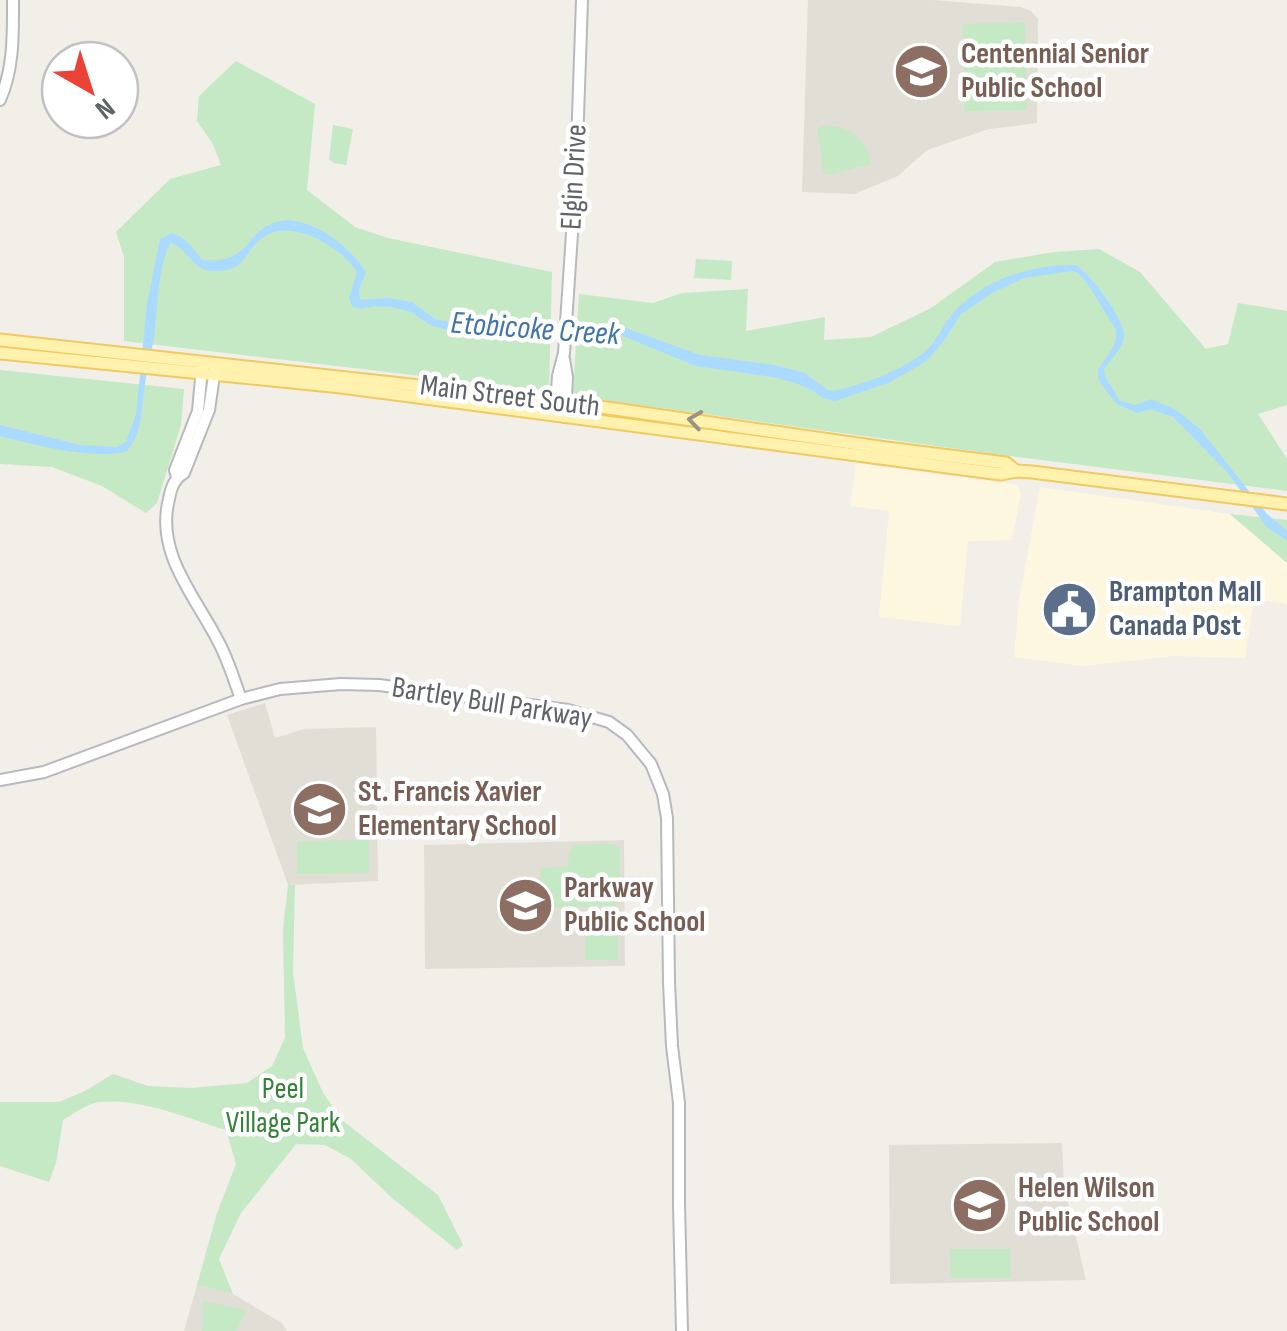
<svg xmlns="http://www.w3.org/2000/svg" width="1287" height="1331" font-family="'Sofia Sans Condensed',sans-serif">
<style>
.commercial{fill:#fef7e0}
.education{fill:#e1ded6}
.green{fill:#c5e8c5}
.water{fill:#aadaff}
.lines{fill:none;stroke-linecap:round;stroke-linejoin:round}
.secondary-casing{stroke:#b6babf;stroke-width:14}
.primary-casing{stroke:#f2c960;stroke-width:15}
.secondary{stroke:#fff;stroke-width:10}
.primary{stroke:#fff2af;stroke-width:11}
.oneway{stroke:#979581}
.labels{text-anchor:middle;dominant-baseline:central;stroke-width:9;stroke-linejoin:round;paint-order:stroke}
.education-label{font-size:30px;font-weight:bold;fill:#785e54;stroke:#fff;text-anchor:start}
.street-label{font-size:30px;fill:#5f6368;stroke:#fff}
.service-label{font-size:30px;font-weight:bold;fill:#4e5e75;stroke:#fff;text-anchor:start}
.park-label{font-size:30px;fill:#348238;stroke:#fff}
.water-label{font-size:32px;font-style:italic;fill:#4174aa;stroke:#fff}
</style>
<rect width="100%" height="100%" fill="#f1efe8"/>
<g class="commercial">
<polygon points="856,463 1017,485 1021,493 1012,540 968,541 960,626 879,617 889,511 850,506"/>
<polygon points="1040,487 1229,514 1287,563 1287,604 1254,599 1245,658 1174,656 1083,666 1014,657 1019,600"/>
</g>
<g class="education">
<polygon points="808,0 932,0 1021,7 1031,11 1038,19 1037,123 989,129 927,150 898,176 854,194 802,192"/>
<polygon points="265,703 275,738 304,729 376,727 378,881 288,885 227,715"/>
<polygon points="624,840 625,966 425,969 424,845"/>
<polygon points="1062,1143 1064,1185 1086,1280 890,1284 889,1145"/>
<polygon points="197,1285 233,1294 282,1323 287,1331 184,1331"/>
</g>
<g class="green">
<polygon points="1025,22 1027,110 964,111 963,24"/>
<polygon points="236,61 315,104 307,190 355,227 388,238 552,272 549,391 124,341 124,257 116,232 170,179 221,165 213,144 197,121 199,96"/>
<polygon points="333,125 353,129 346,165 334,163 329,159"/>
<path d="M 829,125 C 853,128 867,140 871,164 L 828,175 L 823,172 L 817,128 Z"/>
<polygon points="1099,249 1140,272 1206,349 1228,344 1238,303 1287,311 1287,405 1258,414 1287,459 1287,491 994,454 610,401 573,393 579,294 653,303 682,293 748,289 746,331 825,317 824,340 871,337 931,308 995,262 1054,252"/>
<polygon points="696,259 732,261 731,280 694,278"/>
<polygon points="0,370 184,389 181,425 157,503 146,513 102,486 52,467 0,464"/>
<polygon points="1230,514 1287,520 1287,563"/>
<polygon points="369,840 369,873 297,874 297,841"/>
<polygon points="615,844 620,849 620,889 616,892 616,906 541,908 540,868 568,867 569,854 573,845"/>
<path d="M 288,885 L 295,885 L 293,972 L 303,1048 L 323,1093 L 343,1121 L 438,1195 L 463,1245 L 457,1250 L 392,1198 L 351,1159 L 325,1145 L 296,1144 L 241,1213 L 219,1259 L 233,1294 L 197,1285 L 217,1213 L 236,1164 L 226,1130 C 186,1118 142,1098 99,1102 C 86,1104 74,1114 63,1120 L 56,1163 L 49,1182 L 0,1166 L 0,1102 L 59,1102 L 85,1091 L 113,1074 L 148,1086 L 191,1088 L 247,1083 L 272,1066 L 285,1038 L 283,929 Z"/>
<rect x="585" y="920" width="33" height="40"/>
<polygon points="950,1249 1010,1249 1011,1278 950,1278"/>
<polygon points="203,1301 247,1310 236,1331 202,1331"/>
</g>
<path class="water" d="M 288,220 C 319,223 349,246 366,272 L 359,290 L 360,300 L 387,298 L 412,302 L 435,319 L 463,325 L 555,325 L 588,329 L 620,326 L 700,355 L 774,365 L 805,373 L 827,390 L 834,391 C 863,384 896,373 921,355 C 936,344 942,325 954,312 C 983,279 1034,264 1076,265 C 1089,272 1125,320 1124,335 C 1124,347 1111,359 1104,369 L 1105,376 L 1120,401 L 1136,405 L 1152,399 L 1176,410 L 1200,429 L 1267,514 L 1287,531 L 1287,541 L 1266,526 L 1228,473 L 1173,417 L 1150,409 L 1137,413 L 1117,404 L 1105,389 L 1098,378 L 1098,370 L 1112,349 L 1116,339 L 1116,330 L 1089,286 L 1078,273 L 1072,271 L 1024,278 L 992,293 L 960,315 L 946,338 L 930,357 L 920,365 L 888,383 L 835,401 L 823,398 L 812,390 L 798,384 L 779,378 L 696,366 L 623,336 L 588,337 L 539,333 L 458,333 L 430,325 L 411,312 L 391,307 L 374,306 L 362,309 L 353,307 L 349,298 L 357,272 C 341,247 291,216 262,238 C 242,254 246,272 213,271 C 191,270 188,247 170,243 C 157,271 158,306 154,337 C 151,355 146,373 144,392 C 141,415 142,432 127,451 C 97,461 31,444 0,436 L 0,425 L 80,445 L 117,447 L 126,442 L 136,415 L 147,304 L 160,239 L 172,233 C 186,237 193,249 202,260 C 257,265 242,224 288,220 Z"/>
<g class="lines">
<defs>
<g id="secondary">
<path d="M 0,100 C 14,68 13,34 13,0"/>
<polyline points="564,359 567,377 565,417"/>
<path d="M 215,369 L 209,410 L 184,473 C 174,479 171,488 169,499 C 155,553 195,596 218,641 C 228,659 234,680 241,699"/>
<polyline points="556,405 558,376 564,353 576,174 582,0"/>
<polyline points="177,477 175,470 198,411 202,368"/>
<polyline points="0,780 44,772 241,699 280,689 341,684 379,685 568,710 609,722 627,735 651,764 663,794 667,818 669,982 672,1046 679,1103 679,1204 682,1331"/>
</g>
<g id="primary">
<polyline points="0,340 566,402 886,448 1006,463 1016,471"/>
<polyline points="0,353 341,387 1001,474 1016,471 1032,472 1287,504"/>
</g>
</defs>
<use href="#secondary" class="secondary-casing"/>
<use href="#primary" class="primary-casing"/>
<use href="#secondary" class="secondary"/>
<use href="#primary" class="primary"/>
</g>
<defs><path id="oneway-chevron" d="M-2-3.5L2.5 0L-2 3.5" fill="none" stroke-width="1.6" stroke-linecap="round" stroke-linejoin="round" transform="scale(2.5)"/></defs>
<use class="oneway" href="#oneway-chevron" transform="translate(695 420) rotate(-172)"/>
<defs>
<symbol id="school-disc" viewBox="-11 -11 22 22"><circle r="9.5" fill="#8d6e63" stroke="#fff"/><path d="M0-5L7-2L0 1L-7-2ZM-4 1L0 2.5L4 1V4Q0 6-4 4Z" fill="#fff"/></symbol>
<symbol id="civic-disc" viewBox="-11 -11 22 22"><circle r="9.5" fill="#5c6f8a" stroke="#fff"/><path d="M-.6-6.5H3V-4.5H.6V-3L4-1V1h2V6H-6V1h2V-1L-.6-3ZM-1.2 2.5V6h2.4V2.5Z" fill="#fff"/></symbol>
</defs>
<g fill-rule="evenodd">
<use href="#school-disc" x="890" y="40" width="63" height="63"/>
<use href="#civic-disc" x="1038" y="578" width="63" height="63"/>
<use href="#school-disc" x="288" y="778" width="63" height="63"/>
<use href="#school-disc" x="494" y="874" width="63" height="63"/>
<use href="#school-disc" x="948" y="1174" width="63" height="63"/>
</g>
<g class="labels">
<g class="education-label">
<text x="961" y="54">Centennial Senior<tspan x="961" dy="34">Public School</tspan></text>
<text x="358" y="792">St. Francis Xavier<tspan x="358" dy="34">Elementary School</tspan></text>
<text x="564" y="888">Parkway<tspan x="564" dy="34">Public School</tspan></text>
<text x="1018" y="1188">Helen Wilson<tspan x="1018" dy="34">Public School</tspan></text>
</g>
<g class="street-label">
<text transform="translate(574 177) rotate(-87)">Elgin Drive</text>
<text transform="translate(510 396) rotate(7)">Main Street South</text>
<text transform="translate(492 703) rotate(9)">Bartley Bull Parkway</text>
</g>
<g class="service-label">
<text x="1109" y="592">Brampton Mall<tspan x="1109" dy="34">Canada P0st</tspan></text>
</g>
<g class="park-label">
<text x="283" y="1089">Peel<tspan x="283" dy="34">Village Park</tspan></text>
</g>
<g class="water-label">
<text transform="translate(535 329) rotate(4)">Etobicoke Creek</text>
</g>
</g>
<g transform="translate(90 90) rotate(141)"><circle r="48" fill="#ffffff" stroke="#bfc1c3" stroke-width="2.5"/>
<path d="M0-8L18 38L0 25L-18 38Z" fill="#ea4335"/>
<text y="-15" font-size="28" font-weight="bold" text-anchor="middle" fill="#5f6368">N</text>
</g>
</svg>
